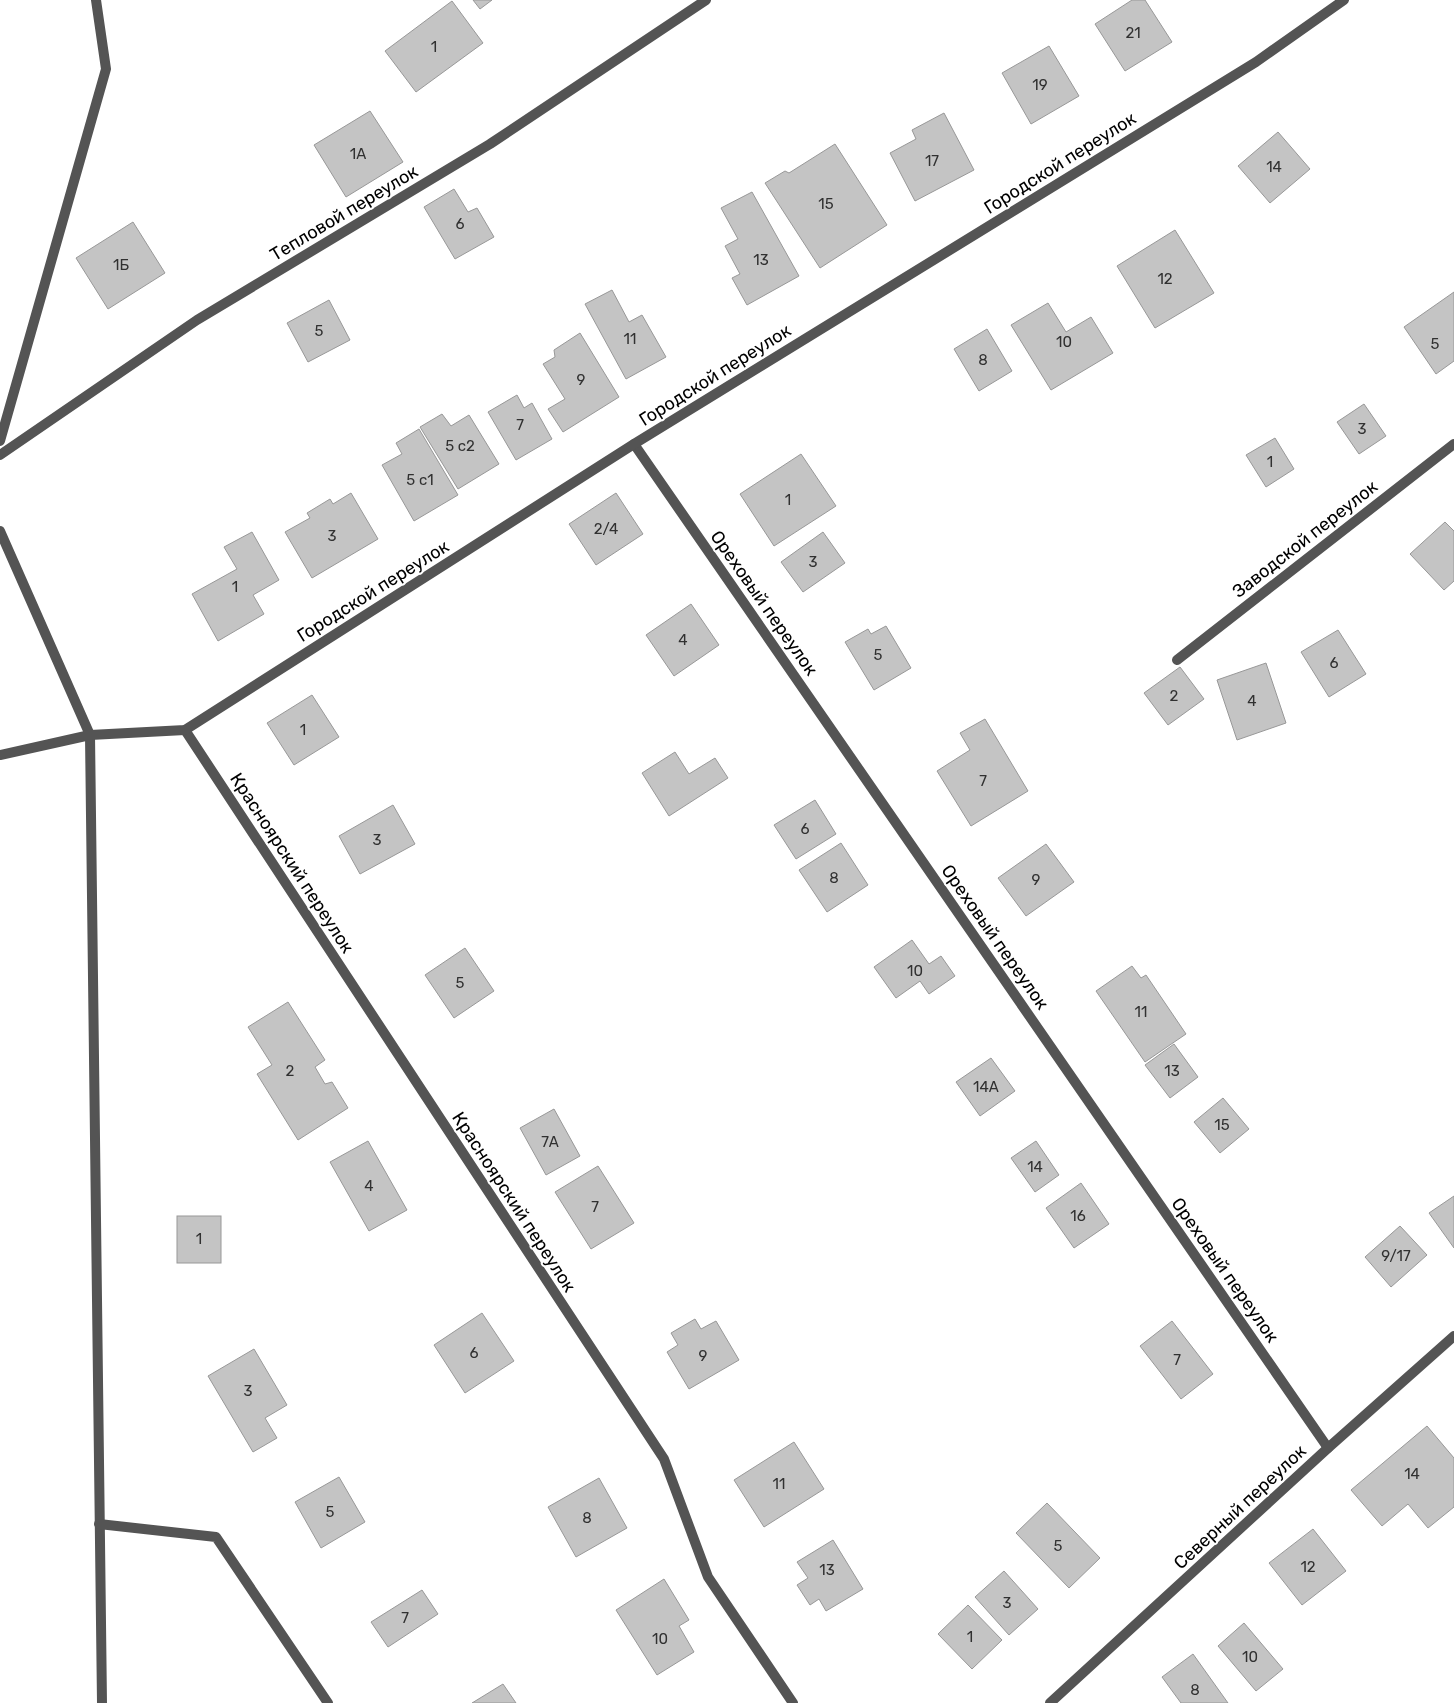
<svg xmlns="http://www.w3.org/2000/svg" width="1454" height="1703" font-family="Rubik,sans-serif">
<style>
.building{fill:#c4c4c4;stroke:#989898}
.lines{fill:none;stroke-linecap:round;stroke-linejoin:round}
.minor{stroke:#545454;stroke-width:10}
.labels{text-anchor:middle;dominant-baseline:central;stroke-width:4;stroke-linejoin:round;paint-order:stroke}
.number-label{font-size:15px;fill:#313131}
.street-label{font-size:18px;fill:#000;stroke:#fff}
</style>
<rect width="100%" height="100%" fill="#fff"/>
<g class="building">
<polygon points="473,0 492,0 480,9"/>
<polygon points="1132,0 1145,0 1172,42 1125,71 1095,24"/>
<polygon points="452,1 483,43 416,92 385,51"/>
<polygon points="1049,46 1079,96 1031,124 1002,73"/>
<polygon points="370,111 403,162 346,197 314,145"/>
<polygon points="944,113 974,170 915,201 890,153 916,139 912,130"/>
<polygon points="1278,132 1310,169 1270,203 1238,166"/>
<polygon points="835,144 887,225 820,268 765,183 785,171 789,173"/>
<polygon points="454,189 468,212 477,208 494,237 455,259 424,207"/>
<polygon points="752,192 799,276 747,305 732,278 740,274 725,246 738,239 721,208"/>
<polygon points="133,222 165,273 108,309 76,258"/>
<polygon points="1175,230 1214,293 1155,328 1117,266"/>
<polygon points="612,290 629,322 642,315 666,357 626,379 585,304"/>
<polygon points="1454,292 1454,361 1436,374 1404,327"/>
<polygon points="329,300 350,340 308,362 287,323"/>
<polygon points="1048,303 1066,332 1091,317 1113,353 1051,390 1011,325"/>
<polygon points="987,329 1012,371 979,391 954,349"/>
<polygon points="580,333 619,397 563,432 548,409 565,399 543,364 555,357 554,350"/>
<polygon points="517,395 524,408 532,403 552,439 516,460 488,412"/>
<polygon points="1364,404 1386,436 1359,454 1337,422"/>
<polygon points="442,414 451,426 469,415 499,464 458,489 420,427"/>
<polygon points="419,429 458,495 414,521 382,465 402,454 396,443"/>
<polygon points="1275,438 1294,469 1266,487 1246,455"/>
<polygon points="801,454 836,506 774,546 740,494"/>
<polygon points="351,493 378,539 312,578 285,532 310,518 307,513 330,499 333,504"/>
<polygon points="616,493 643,534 596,565 569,524"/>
<polygon points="1445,522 1454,531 1454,581 1444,590 1410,554"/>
<polygon points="252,532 279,580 253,595 264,614 218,641 192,594 237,569 224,547"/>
<polygon points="823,532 845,563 803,592 781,562"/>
<polygon points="691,604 719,645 674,676 646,635"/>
<polygon points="886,626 911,668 874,690 845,642 868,629 871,634"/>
<polygon points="1338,630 1366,674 1329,697 1301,652"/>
<polygon points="1266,663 1286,723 1237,740 1217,680"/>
<polygon points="1180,667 1204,699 1168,725 1144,693"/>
<polygon points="312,695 339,737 294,765 267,723"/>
<polygon points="985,719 1028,791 971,826 937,771 970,750 960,733"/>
<polygon points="675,752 689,774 715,758 728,778 669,816 642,773"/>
<polygon points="815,800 836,834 796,859 774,825"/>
<polygon points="393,805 415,844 360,874 339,836"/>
<polygon points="841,843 868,885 827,912 799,870"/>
<polygon points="1046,844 1074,882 1026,916 998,878"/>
<polygon points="912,940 929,964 941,956 955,976 929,994 920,981 896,998 874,967"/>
<polygon points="465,948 494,991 454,1018 425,975"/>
<polygon points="1132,966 1141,978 1146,975 1186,1034 1145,1062 1096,991"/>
<polygon points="288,1002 325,1060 315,1067 325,1084 332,1082 348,1108 298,1140 257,1074 272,1065 248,1027"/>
<polygon points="1174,1044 1198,1077 1170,1098 1145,1065"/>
<polygon points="991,1058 1015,1091 980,1116 956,1082"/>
<polygon points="1223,1098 1249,1129 1220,1153 1194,1122"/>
<polygon points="554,1109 580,1156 546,1175 520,1128"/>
<polygon points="368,1141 407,1210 369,1231 330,1162"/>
<polygon points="1036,1141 1059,1175 1035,1192 1011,1158"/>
<polygon points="598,1166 634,1223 591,1249 555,1192"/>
<polygon points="1081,1183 1109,1224 1074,1248 1046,1208"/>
<polygon points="1454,1196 1454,1248 1429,1213"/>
<rect x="177" y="1216" width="44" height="47"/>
<polygon points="1400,1226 1427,1255 1391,1287 1365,1257"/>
<polygon points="482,1313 514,1361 465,1393 434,1345"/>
<polygon points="695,1319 701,1329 716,1321 739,1360 689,1389 667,1352 678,1345 671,1333"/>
<polygon points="1172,1321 1213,1374 1181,1399 1140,1346"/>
<polygon points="254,1349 287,1405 265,1418 277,1438 253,1452 208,1376"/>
<polygon points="1427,1426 1454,1458 1454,1507 1428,1528 1408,1504 1382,1526 1351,1490"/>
<polygon points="794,1442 824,1489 764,1527 734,1480"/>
<polygon points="339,1477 365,1522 321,1548 295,1502"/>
<polygon points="599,1478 627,1528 576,1557 548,1507"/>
<polygon points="1047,1503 1100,1558 1069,1588 1016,1533"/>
<polygon points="1313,1529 1346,1571 1302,1605 1269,1563"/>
<polygon points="833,1540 863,1589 826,1611 819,1599 810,1605 797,1585 808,1578 797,1562"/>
<polygon points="1004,1571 1038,1609 1009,1635 975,1597"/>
<polygon points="664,1579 689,1620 679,1626 694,1652 657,1675 616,1610"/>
<polygon points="422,1590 438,1614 388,1647 371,1622"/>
<polygon points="968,1605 1002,1640 972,1669 938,1634"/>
<polygon points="1244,1623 1283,1669 1256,1691 1218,1646"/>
<polygon points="1193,1654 1228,1703 1181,1703 1162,1677"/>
<polygon points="503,1684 516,1703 472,1703"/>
</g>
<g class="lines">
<g class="minor">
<polyline points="0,441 106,69 96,0"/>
<polyline points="634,444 1328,1448"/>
<polyline points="0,455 197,320 490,144 706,0"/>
<polyline points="0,531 90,735 102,1703"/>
<polyline points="1177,660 1454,444"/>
<polyline points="185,730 664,1459 708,1577 793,1703"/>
<polyline points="0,755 90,735 185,730 634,444 1256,62 1344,0"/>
<polyline points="99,1524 216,1537 328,1703"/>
<polyline points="1050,1703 1328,1448 1454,1336"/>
</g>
</g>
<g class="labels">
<g class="number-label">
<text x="1133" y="33">21</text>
<text x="434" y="47">1</text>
<text x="1040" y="85">19</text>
<text x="358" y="154">1А</text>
<text x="932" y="161">17</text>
<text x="1274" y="167">14</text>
<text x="826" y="204">15</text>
<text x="460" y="224">6</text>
<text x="761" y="260">13</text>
<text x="121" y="265">1Б</text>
<text x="1165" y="279">12</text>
<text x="319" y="331">5</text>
<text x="630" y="339">11</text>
<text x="1064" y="342">10</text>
<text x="1435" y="344">5</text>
<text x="983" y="360">8</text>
<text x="581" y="380">9</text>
<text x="520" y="425">7</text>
<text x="1362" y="429">3</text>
<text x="460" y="446">5 с2</text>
<text x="1270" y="462">1</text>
<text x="420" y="480">5 с1</text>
<text x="788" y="500">1</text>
<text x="606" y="529">2/4</text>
<text x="332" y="536">3</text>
<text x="813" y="562">3</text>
<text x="235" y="587">1</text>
<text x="683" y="640">4</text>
<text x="878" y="655">5</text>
<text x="1334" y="663">6</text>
<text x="1174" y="696">2</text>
<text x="1252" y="701">4</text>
<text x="303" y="730">1</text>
<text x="983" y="781">7</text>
<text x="805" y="829">6</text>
<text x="377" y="840">3</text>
<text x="834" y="878">8</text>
<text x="1036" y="880">9</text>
<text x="915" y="971">10</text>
<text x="460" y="983">5</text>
<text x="1141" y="1012">11</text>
<text x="290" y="1071">2</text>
<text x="1172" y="1071">13</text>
<text x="986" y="1087">14А</text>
<text x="1222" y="1125">15</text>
<text x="550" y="1142">7А</text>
<text x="1035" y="1167">14</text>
<text x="369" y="1186">4</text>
<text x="595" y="1207">7</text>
<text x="1078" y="1216">16</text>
<text x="199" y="1239">1</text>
<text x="1396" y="1256">9/17</text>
<text x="474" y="1353">6</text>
<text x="703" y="1356">9</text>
<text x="1177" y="1360">7</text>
<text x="248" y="1391">3</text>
<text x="1412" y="1474">14</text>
<text x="779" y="1484">11</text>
<text x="330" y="1512">5</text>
<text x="587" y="1518">8</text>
<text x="1058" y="1546">5</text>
<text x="1308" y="1567">12</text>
<text x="827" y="1570">13</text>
<text x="1007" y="1603">3</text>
<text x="405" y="1618">7</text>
<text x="970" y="1637">1</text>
<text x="660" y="1639">10</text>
<text x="1250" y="1657">10</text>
<text x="1195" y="1690">8</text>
</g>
<g class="street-label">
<text transform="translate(1060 163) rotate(-32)">Городской переулок</text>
<text transform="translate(344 213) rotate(-31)">Тепловой переулок</text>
<text transform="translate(715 375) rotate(-32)">Городской переулок</text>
<text transform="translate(1305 539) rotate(-38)">Заводской переулок</text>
<text transform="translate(373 591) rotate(-32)">Городской переулок</text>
<text transform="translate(764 603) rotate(55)">Ореховый переулок</text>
<text transform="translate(292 863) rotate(57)">Красноярский переулок</text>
<text transform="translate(995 937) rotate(55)">Ореховый переулок</text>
<text transform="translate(514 1202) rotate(57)">Красноярский переулок</text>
<text transform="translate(1225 1270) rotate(55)">Ореховый переулок</text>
<text transform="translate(1240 1507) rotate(-43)">Северный переулок</text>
</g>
</g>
</svg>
